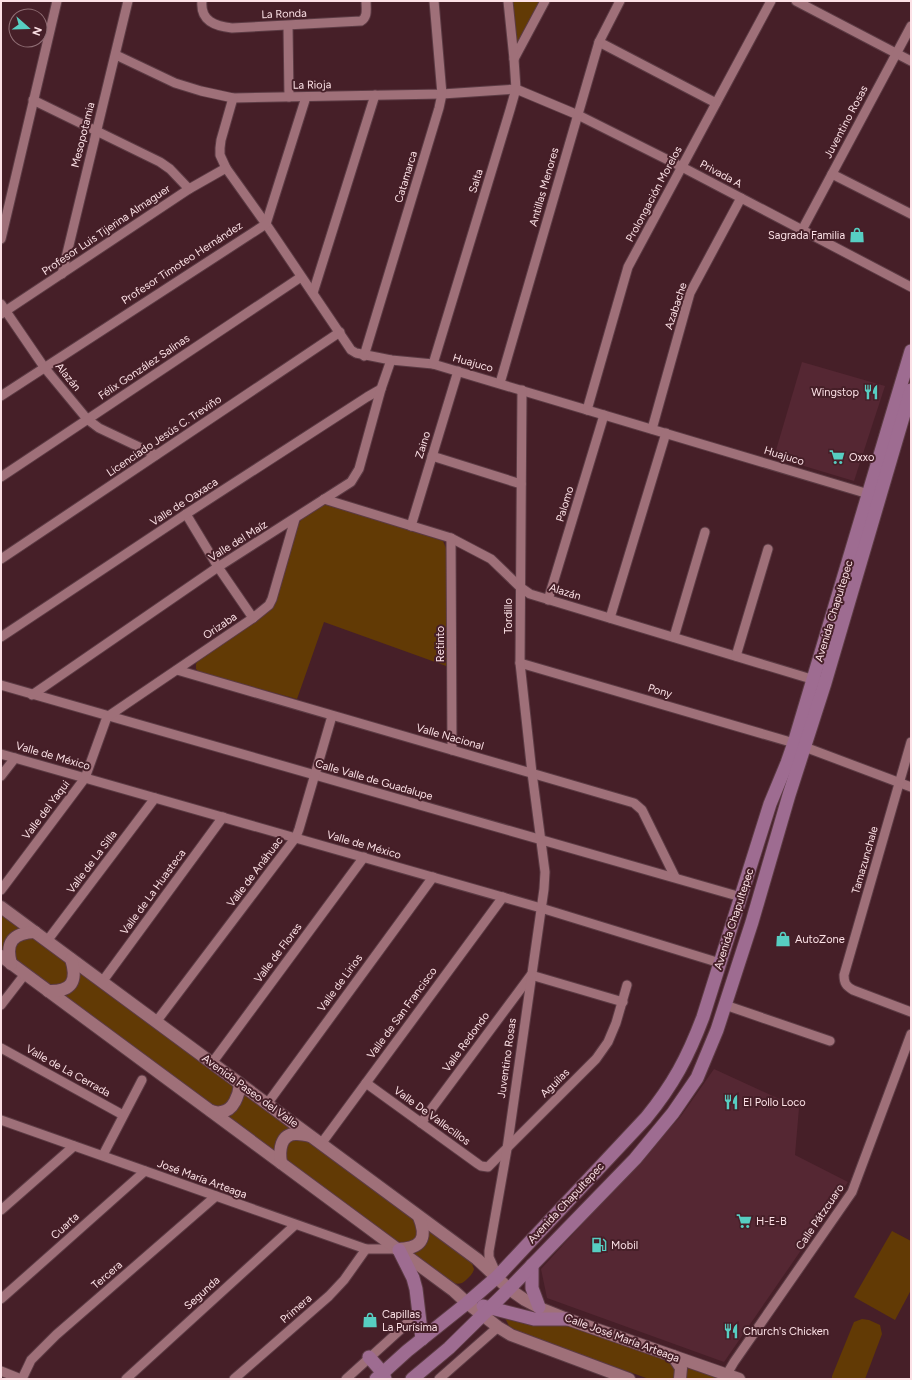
<svg xmlns="http://www.w3.org/2000/svg" width="912" height="1380" font-family="Figtree,sans-serif">
<style>
.built{fill:#552733}
.green{fill:#623a05}
.lines{fill:none;stroke-linecap:round;stroke-linejoin:round}
.minor-casing{stroke:#5c3b44;stroke-width:11}
.tertiary-casing{stroke:#5c3b44;stroke-width:14}
.secondary-casing{stroke:#5c3b44;stroke-width:15}
.minor{stroke:#9f7079;stroke-width:9}
.tertiary{stroke:#9f7079;stroke-width:12}
.secondary{stroke:#9e6c91;stroke-width:13}
.labels{text-anchor:middle;dominant-baseline:central;stroke-width:4;stroke-linejoin:round;paint-order:stroke}
.street-label{font-size:11px;fill:#fce1e6;stroke:#461f28}
.poi-label{font-size:11px;fill:#fce1e6;stroke:#461f28;text-anchor:start}
</style>
<rect width="100%" height="100%" fill="#461f28"/>
<g class="built">
<polygon points="802,362 885,386 854,481 774,457"/>
<polygon points="714,1069 799,1108 795,1155 848,1182 724,1362 547,1298 541,1269 681,1116"/>
</g>
<g class="green">
<polygon points="507,1 545,1 514,59"/>
<polygon points="324,503 443,541 446,548 449,667 324,622 297,699 199,672 196,669 196,664 197,662 272,606 297,528 303,515"/>
<path d="M 1,913 L 471,1261 L 474,1269 C 473,1274 470,1276 466,1280 C 457,1289 448,1280 440,1274 L 1,949 Z"/>
<polygon points="892,1231 911,1241 911,1290 895,1320 854,1297"/>
<polygon points="505,1318 575,1327 666,1358 674,1364 676,1375 674,1379 649,1379 521,1333 509,1326"/>
<polygon points="862,1319 869,1320 880,1325 882,1334 865,1379 832,1379 832,1376 854,1322"/>
<polygon points="689,1366 731,1379 684,1379"/>
</g>
<g class="lines">
<defs>
<g id="minor">
<path d="M 202,1 C 200,21 215,26 232,28 L 361,21 C 368,17 366,9 366,1"/>
<polyline points="796,1 911,61"/>
<polyline points="288,26 289,97"/>
<polyline points="599,42 716,103"/>
<polyline points="116,55 175,83 201,91 233,98 442,94 516,89 578,115 682,167 911,287"/>
<polyline points="514,59 545,1"/>
<polyline points="233,98 221,140 220,148 220,155 226,168 266,224 351,350 356,353 391,360 433,364 872,495"/>
<polyline points="33,100 160,162 170,169 189,189"/>
<polyline points="832,174 911,214"/>
<polyline points="802,230 911,26"/>
<polyline points="1,239 57,1"/>
<polyline points="62,274 128,1"/>
<polyline points="313,293 375,95"/>
<polyline points="1,304 44,367 87,419 99,428 156,455"/>
<polyline points="1,314 189,189 226,168"/>
<polyline points="364,356 439,108 442,94 441,83 434,1"/>
<polyline points="433,364 510,110 516,89 514,59 508,1"/>
<polyline points="500,383 599,42 620,1"/>
<polyline points="1,396 266,224 306,97"/>
<polyline points="587,410 628,267 771,1"/>
<polyline points="652,429 690,293 741,198"/>
<polyline points="432,456 521,484"/>
<polyline points="1,477 301,277"/>
<polyline points="324,499 451,538 491,559 520,587 530,594 818,681"/>
<polyline points="186,514 218,567 253,618"/>
<polyline points="411,526 458,371"/>
<polyline points="451,538 452,750"/>
<polyline points="1,559 340,332"/>
<polyline points="548,600 604,415"/>
<polyline points="610,618 666,433"/>
<polyline points="1,637 186,514 367,397 381,389"/>
<polyline points="674,637 705,532"/>
<polyline points="736,656 768,549"/>
<polyline points="520,663 794,743 911,787"/>
<polyline points="177,670 634,803 642,810 675,877"/>
<polyline points="1,685 741,897"/>
<polyline points="32,695 218,567 351,482 359,469 381,389 391,360"/>
<path d="M 911,742 L 844,975 C 844,983 846,986 853,990 L 911,1012"/>
<polyline points="1,754 541,908 720,963"/>
<polyline points="1,776 15,758"/>
<polyline points="1,890 85,778 107,717 253,618 269,605 272,599 295,519"/>
<polyline points="47,941 155,798"/>
<polyline points="102,982 223,817"/>
<polyline points="1,1005 25,974"/>
<polyline points="725,1005 830,1041"/>
<polyline points="156,1022 296,837 299,829 332,716"/>
<polyline points="1,1048 123,1115"/>
<polyline points="212,1063 364,857"/>
<polyline points="366,1083 478,1164 481,1166 488,1167 596,1059 608,1042 616,1023 627,985"/>
<polyline points="267,1104 433,877"/>
<polyline points="1,1120 366,1249 397,1249"/>
<polyline points="421,1123 531,975 623,1002"/>
<polyline points="321,1144 503,897"/>
<polyline points="103,1155 142,1080"/>
<polyline points="1,1210 74,1146"/>
<polyline points="497,1275 489,1257 489,1251 507,1149 544,889 545,872 532,773 520,663 522,390"/>
<polyline points="1,1299 145,1171"/>
<polyline points="1,1371 21,1379"/>
<polyline points="22,1379 31,1360 56,1335 216,1196"/>
<polyline points="126,1379 295,1225"/>
<polyline points="234,1379 329,1296 344,1280 366,1249"/>
<polyline points="346,1379 399,1331 418,1312"/>
<polyline points="439,1379 498,1327"/>
<polyline points="724,1379 734,1362 852,1192 911,1034"/>
</g>
<g id="tertiary">
<polyline points="1,907 477,1259 509,1289 525,1300 542,1309 567,1319 739,1379"/>
<polyline points="1,956 454,1291 467,1303 498,1327 511,1335 629,1379"/>
<path d="M 11,964 C 5,942 13,933 35,932"/>
<path d="M 48,991 C 72,992 78,981 71,959"/>
<path d="M 211,1111 C 214,1112 218,1113 221,1112 C 234,1111 239,1094 240,1084"/>
<path d="M 281,1163 C 279,1151 280,1133 297,1134 C 301,1134 306,1135 310,1136"/>
<path d="M 397,1249 C 421,1249 428,1239 419,1217"/>
<polyline points="673,1356 681,1368 680,1379"/>
</g>
<g id="secondary">
<polyline points="399,1250 413,1278 416,1289 422,1339"/>
<polyline points="532,1265 532,1288 539,1307"/>
<polyline points="483,1306 534,1319 567,1319"/>
<polyline points="369,1357 383,1373 385,1379"/>
<path d="M 376,1379 L 407,1351 L 467,1303 L 497,1277 L 646,1118 C 673,1085 688,1057 703,1017 L 770,804 L 787,763 L 794,743 L 911,351"/>
<polyline points="412,1379 449,1348 509,1289 635,1159 673,1113 697,1078 717,1030 752,922 789,795 825,683 911,390"/>
</g>
</defs>
<use href="#minor" class="minor-casing"/>
<use href="#tertiary" class="tertiary-casing"/>
<use href="#secondary" class="secondary-casing"/>
<use href="#minor" class="minor"/>
<use href="#tertiary" class="tertiary"/>
<use href="#secondary" class="secondary"/>
</g>
<defs>
<symbol id="shop-bare" viewBox="-9 -9 18 18"><path d="M-5-2.5h2.3a2.7 3.5 0 0 1 5.4 0H5L5.5 6h-11ZM-1.5-2.5h3a1.5 2.3 0 0 0-3 0Z" fill="#57cec2" stroke="#461f28" stroke-width="2.5" paint-order="stroke"/></symbol>
<symbol id="restaurant-bare" viewBox="-9 -9 18 18"><path d="M-5-6h1v4h1v-4h1v4h1v-4h1v5L-1.5 .5V6h-2V.5L-5-1ZM5-6V6H3V1.5H1.5Q1.5-4 5-6Z" fill="#57cec2" stroke="#461f28" stroke-width="2.5" paint-order="stroke"/></symbol>
<symbol id="supermarket-bare" viewBox="-9 -9 18 18"><path d="M-6-5.5h2.5l.6 2H6L4.5 2H-2.5L-4.4-4H-6ZM-1.5 3.2a1.3 1.3 0 1 0 .1 0ZM3 3.2a1.3 1.3 0 1 0 .1 0Z" fill="#57cec2" stroke="#461f28" stroke-width="2.5" paint-order="stroke"/></symbol>
<symbol id="fuel-bare" viewBox="-9 -9 18 18"><path d="M-5.5-6h7V0h2V4h1.3V-2.5L3-4.5l.8-.8L6-3V5H2.5V1h-1V6h-7ZM-4.2-4.7v3.2H.2V-4.7Z" fill="#57cec2" stroke="#461f28" stroke-width="2.5" paint-order="stroke"/></symbol>
</defs>
<g fill-rule="evenodd">
<use href="#shop-bare" x="846" y="224" width="22" height="22"/>
<use href="#restaurant-bare" x="860" y="381" width="22" height="22"/>
<use href="#supermarket-bare" x="826" y="446" width="22" height="22"/>
<use href="#shop-bare" x="772" y="928" width="22" height="22"/>
<use href="#restaurant-bare" x="720" y="1091" width="22" height="22"/>
<use href="#supermarket-bare" x="733" y="1210" width="22" height="22"/>
<use href="#fuel-bare" x="588" y="1234" width="22" height="22"/>
<use href="#shop-bare" x="359" y="1309" width="22" height="22"/>
<use href="#restaurant-bare" x="720" y="1320" width="22" height="22"/>
</g>
<g class="labels">
<g class="street-label">
<text transform="translate(284 14) rotate(-2)">La Ronda</text>
<text transform="translate(312 85) rotate(-1)">La Rioja</text>
<text transform="translate(846 122) rotate(-62)">Juventino Rosas</text>
<text transform="translate(83 135) rotate(-76)">Mesopotamia</text>
<text transform="translate(721 174) rotate(28)">Privada A</text>
<text transform="translate(406 177) rotate(-73)">Catamarca</text>
<text transform="translate(476 181) rotate(-73)">Salta</text>
<text transform="translate(544 187) rotate(-74)">Antillas Menores</text>
<text transform="translate(654 194) rotate(-62)">Prolongación Morelos</text>
<text transform="translate(106 230) rotate(-34)">Profesor Luis Tijerina Almaguer</text>
<text transform="translate(182 263) rotate(-33)">Profesor Timoteo Hernández</text>
<text transform="translate(676 306) rotate(-72)">Azabache</text>
<text transform="translate(473 363) rotate(16)">Huajuco</text>
<text transform="translate(144 367) rotate(-34)">Félix González Salinas</text>
<text transform="translate(68 377) rotate(51)">Alazán</text>
<text transform="translate(164 436) rotate(-34)">Licenciado Jesús C. Treviño</text>
<text transform="translate(423 445) rotate(-73)">Zaino</text>
<text transform="translate(784 456) rotate(17)">Huajuco</text>
<text transform="translate(184 502) rotate(-33)">Valle de Oaxaca</text>
<text transform="translate(565 504) rotate(-73)">Palomo</text>
<text transform="translate(238 541) rotate(-32)">Valle del Maíz</text>
<text transform="translate(565 592) rotate(17)">Alazán</text>
<text transform="translate(834 611) rotate(-73)">Avenida Chapultepec</text>
<text transform="translate(508 616) rotate(-90)">Tordillo</text>
<text transform="translate(220 626) rotate(-34)">Orizaba</text>
<text transform="translate(440 644) rotate(-90)">Retinto</text>
<text transform="translate(660 691) rotate(16)">Pony</text>
<text transform="translate(450 737) rotate(16)">Valle Nacional</text>
<text transform="translate(53 756) rotate(16)">Valle de México</text>
<text transform="translate(374 780) rotate(16)">Calle Valle de Guadalupe</text>
<text transform="translate(46 810) rotate(-53)">Valle del Yaqui</text>
<text transform="translate(364 845) rotate(16)">Valle de México</text>
<text transform="translate(865 860) rotate(-74)">Tamazunchale</text>
<text transform="translate(92 862) rotate(-53)">Valle de La Silla</text>
<text transform="translate(255 872) rotate(-53)">Valle de Anáhuac</text>
<text transform="translate(153 892) rotate(-54)">Valle de La Huasteca</text>
<text transform="translate(734 919) rotate(-72)">Avenida Chapultepec</text>
<text transform="translate(278 953) rotate(-53)">Valle de Flores</text>
<text transform="translate(340 983) rotate(-54)">Valle de Lirios</text>
<text transform="translate(402 1013) rotate(-54)">Valle de San Francisco</text>
<text transform="translate(466 1042) rotate(-54)">Valle Redondo</text>
<text transform="translate(507 1058) rotate(-82)">Juventino Rosas</text>
<text transform="translate(68 1071) rotate(29)">Valle de La Cerrada</text>
<text transform="translate(555 1083) rotate(-45)">Aguilas</text>
<text transform="translate(250 1091) rotate(36)">Avenida Paseo del Valle</text>
<text transform="translate(432 1116) rotate(36)">Valle De Vallecillos</text>
<text transform="translate(202 1179) rotate(20)">José María Arteaga</text>
<text transform="translate(566 1203) rotate(-47)">Avenida Chapultepec</text>
<text transform="translate(820 1217) rotate(-56)">Calle Pátzcuaro</text>
<text transform="translate(65 1226) rotate(-42)">Cuarta</text>
<text transform="translate(107 1275) rotate(-41)">Tercera</text>
<text transform="translate(202 1293) rotate(-42)">Segunda</text>
<text transform="translate(296 1309) rotate(-41)">Primera</text>
<text transform="translate(622 1338) rotate(20)">Calle José María Arteaga</text>
</g>
<g class="poi-label">
<text x="845" y="235" text-anchor="end">Sagrada Familia</text>
<text x="859" y="392" text-anchor="end">Wingstop</text>
<text x="849" y="457">Oxxo</text>
<text x="795" y="939">AutoZone</text>
<text x="743" y="1102">El Pollo Loco</text>
<text x="756" y="1221">H-E-B</text>
<text x="611" y="1245">Mobil</text>
<text x="382" y="1314">Capillas<tspan x="382" dy="13">La Purísima</tspan></text>
<text x="743" y="1331">Church's Chicken</text>
</g>
</g>
<rect width="912" height="1380" fill="none" stroke="#fce1e6" stroke-width="4"/>
<g transform="translate(28 28) rotate(110)"><circle r="19" fill="#461f28" stroke="#8f6d74"/>
<path d="M0-3L7 15L0 10L-7 15Z" fill="#57cec2"/>
<text y="-6" font-size="11" font-weight="bold" text-anchor="middle" fill="#fce1e6">N</text>
</g>
</svg>
